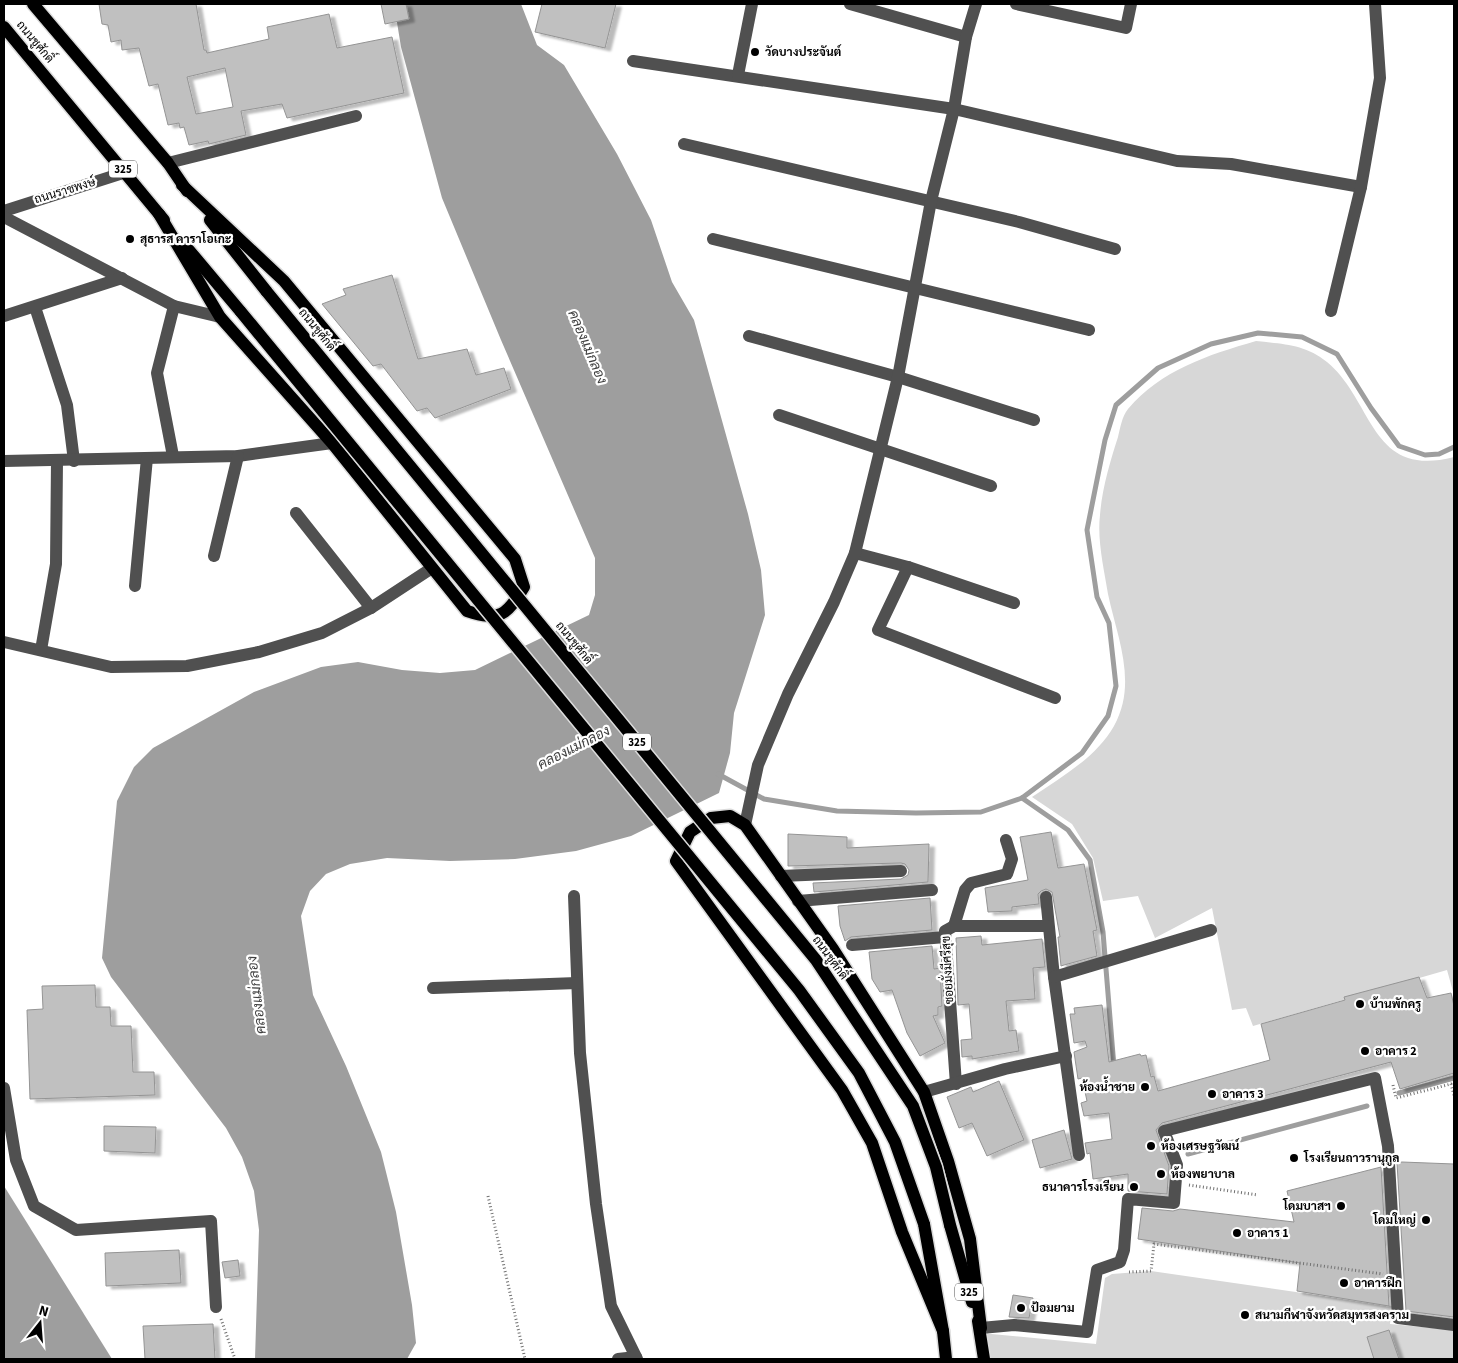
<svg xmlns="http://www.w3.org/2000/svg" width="1458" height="1363" font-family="'Source Sans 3',Sarabun,sans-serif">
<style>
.green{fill:#d7d7d7}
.water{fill:#9e9e9e}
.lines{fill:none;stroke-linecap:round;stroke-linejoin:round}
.stream{stroke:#9e9e9e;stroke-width:5}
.building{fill:#c0c0c0;stroke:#949494;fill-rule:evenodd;filter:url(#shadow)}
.major-casing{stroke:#dbdbdb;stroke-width:15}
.path{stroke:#727272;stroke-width:3;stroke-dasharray:1 2.5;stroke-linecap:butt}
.minor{stroke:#505050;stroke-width:12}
.major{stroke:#000;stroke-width:12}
.major-bridge-casing{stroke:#dbdbdb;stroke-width:15;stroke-linecap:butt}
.major-bridge{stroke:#000;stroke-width:12}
.poi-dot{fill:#000;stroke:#fff;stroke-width:2}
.labels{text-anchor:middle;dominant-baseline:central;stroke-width:4.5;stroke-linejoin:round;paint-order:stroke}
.shield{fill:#fff;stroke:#4c4c4c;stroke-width:1}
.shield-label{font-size:11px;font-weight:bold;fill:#000}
.street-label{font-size:12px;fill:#000;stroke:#fff}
.poi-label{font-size:12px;font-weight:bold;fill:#000;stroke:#fff;text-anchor:start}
.water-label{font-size:14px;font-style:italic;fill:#3f3f3f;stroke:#fff}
</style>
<defs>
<filter id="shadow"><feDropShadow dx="5.5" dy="3" stdDeviation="1" flood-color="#0004"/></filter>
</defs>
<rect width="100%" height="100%" fill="#fff"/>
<g class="green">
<path d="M 1256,341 C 1283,344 1305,344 1327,362 C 1374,401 1370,479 1454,457 L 1454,995 L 1447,970 L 1253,1026 L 1246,1008 L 1232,1010 L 1212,908 L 1155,938 L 1138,896 L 1103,901 L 1093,858 L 1072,824 L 1032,797 C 1061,777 1096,758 1114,726 C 1138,683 1117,637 1108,594 C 1104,569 1097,540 1100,515 C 1102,489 1110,462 1118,437 C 1120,429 1122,416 1128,409 C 1161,370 1208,355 1256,341 Z"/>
<polygon points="1151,1271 1392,1306 1390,1324 1454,1330 1454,1359 983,1359 981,1333 1096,1344 1105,1278 1112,1274"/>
</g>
<g class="water">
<polygon points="394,4 521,4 537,45 564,65 617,154 651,220 672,282 694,320 748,514 761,570 765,615 734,713 730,753 719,793 631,836 576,851 515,859 450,861 387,858 350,864 326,874 310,891 301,916 313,995 346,1066 381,1152 396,1212 412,1305 416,1343 407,1359 255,1359 259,1230 254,1191 242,1157 226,1128 111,977 102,958 117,801 134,767 153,748 254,692 321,667 358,662 402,670 440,673 475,670 589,615 595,595 595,558 501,340 442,198 401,47"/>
<polygon points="4,1186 112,1359 4,1359"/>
</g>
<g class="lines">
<g class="stream">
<polyline points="718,774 764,799 837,811 916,813 981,812 1022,798 1082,753 1108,716 1116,686 1109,623 1097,597 1087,530 1105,440 1116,405 1158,368 1211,344 1258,333 1302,337 1337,354 1371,408 1399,446 1425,455 1439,454 1454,447"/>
<polyline points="1022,798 1068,830 1090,860 1103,932 1114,1067"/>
<polyline points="1399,1093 1454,1078"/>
<polyline points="1188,1154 1367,1106"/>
</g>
</g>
<g class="building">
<path d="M 99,4 L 196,4 L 204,50 L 206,50 L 207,53 L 269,39 L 267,27 L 329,14 L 337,48 L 392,37 L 404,93 L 287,118 L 282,104 L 241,111 L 246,135 L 209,144 L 208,141 L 189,145 L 184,127 L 180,128 L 179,123 L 168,125 L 158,84 L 149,86 L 139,48 L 122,50 L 121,40 L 111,42 L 108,25 L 102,24 ZM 225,68 L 233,107 L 196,114 L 187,77 Z"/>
<polygon points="381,4 406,4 409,19 385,24"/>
<polygon points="542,4 616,4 605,48 535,32"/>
<polygon points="392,275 418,359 467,349 476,375 504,368 511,389 435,418 427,408 417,411 381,364 373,366 322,304 346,295 343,289"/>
<polygon points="1051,832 1058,868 1084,864 1097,930 1093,931 1097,956 1064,965 1061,966 1058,937 1060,937 1052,892 1046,889 1041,891 1038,894 1039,904 1012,907 1012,911 988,912 985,888 1028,880 1020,837"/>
<polygon points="788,834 847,837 847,848 929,844 928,882 814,892 813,883 901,879 908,875 909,870 905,864 901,863 788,866"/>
<polygon points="930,898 932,930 851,937 845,941 840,926 838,906"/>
<polygon points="981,936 982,945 1042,939 1045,967 1033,968 1035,999 1006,1001 1009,1031 1016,1030 1019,1051 972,1059 972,1056 962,1057 961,1040 972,1039 969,1004 958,1005 956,938"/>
<polygon points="932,946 934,969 940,968 942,1006 938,1007 938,1015 933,1016 945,1043 920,1056 907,1033 892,990 880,992 872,979 869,952"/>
<polygon points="1419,977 1427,998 1451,993 1454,1006 1454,1073 1400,1089 1391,1062 1162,1123 1156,1130 1169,1166 1167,1194 1128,1191 1128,1174 1093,1179 1090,1153 1087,1154 1085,1143 1112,1139 1109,1113 1084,1116 1081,1103 1087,1101 1082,1078 1078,1079 1074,1052 1087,1047 1085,1041 1074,1043 1070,1014 1075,1014 1074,1008 1102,1005 1109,1062 1140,1054 1141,1056 1146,1055 1151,1077 1154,1076 1158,1091 1270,1060 1261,1024 1345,1000 1344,997"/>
<polygon points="95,985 96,1007 110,1007 111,1026 131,1026 133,1072 154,1072 155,1095 30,1099 27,1010 43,1009 42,986"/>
<polygon points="999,1081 1024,1140 987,1156 972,1123 959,1128 947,1097 971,1087 973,1092"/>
<polygon points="104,1126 156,1127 155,1153 104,1151"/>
<polygon points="1064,1130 1072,1159 1040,1168 1032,1140"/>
<polygon points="1402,1162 1454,1164 1454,1317 1406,1311 1397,1163"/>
<polygon points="1381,1167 1389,1306 1297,1291 1300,1263 1138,1239 1142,1208 1173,1211 1180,1209 1294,1222 1287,1191"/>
<polygon points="179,1250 181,1283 106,1286 105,1253"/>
<polygon points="238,1260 240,1276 225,1278 222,1262"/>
<polygon points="1013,1295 1033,1298 1029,1318 1009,1317"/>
<polygon points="213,1324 215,1359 145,1359 143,1326"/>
<polygon points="1389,1330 1399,1359 1374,1359 1367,1337"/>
</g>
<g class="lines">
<defs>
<g id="major">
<polyline points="33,4 168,163 187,191"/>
<polyline points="4,27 164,220"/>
<path d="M 159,214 L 220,317 L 332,443 L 467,611 C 500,622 507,615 524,587 L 515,559 L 284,281 L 182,185"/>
<polyline points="210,220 267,292"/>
<polyline points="183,243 241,312"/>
<polyline points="924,1224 943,1331 946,1359"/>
<polyline points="950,1225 972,1302"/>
<polyline points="978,1321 984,1359"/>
<polyline points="943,1331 902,1232 872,1143 842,1090 676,861 690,832 711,818 730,816 745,825 833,949 924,1092 948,1161 970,1239 981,1328"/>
</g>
</defs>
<use href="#major" class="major-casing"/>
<g class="path">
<polyline points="1393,1085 1396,1098 1451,1084 1454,1095"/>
<polyline points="1189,1185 1258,1195"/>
<polyline points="488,1196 525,1359"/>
<polyline points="1129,1272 1151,1271 1154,1244 1383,1274"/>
<polyline points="221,1319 235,1359"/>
</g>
<g class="minor">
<polyline points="850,4 966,37"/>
<polyline points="1016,4 1126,28 1131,4"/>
<polyline points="633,61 954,109 1177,161 1231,164 1361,187"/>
<polyline points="738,75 752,4"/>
<polyline points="684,144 1019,222 1115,249"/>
<polyline points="168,163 356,116"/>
<polyline points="4,211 126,172"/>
<polyline points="4,217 174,306 220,317"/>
<polyline points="713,239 1089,330"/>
<polyline points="35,307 67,405 74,461"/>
<polyline points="1331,311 1361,187 1380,78 1375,4"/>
<polyline points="4,316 122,278"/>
<polyline points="749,336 898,377 1034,420"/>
<polyline points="779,415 991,486"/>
<polyline points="173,456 157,373 174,306"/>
<polyline points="4,461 238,456 332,443"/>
<polyline points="296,513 371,608"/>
<polyline points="855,553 908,567 1014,603"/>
<polyline points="214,556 238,456"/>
<polyline points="908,567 878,630 1055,698"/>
<polyline points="135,586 147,458"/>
<polyline points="4,642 111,667 187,666 259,652 322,633 371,608 432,568"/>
<polyline points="41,650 56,564 57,461"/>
<polyline points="745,825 758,765 788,694 834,602 855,553 898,377 931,201 954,109 966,37 976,4"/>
<polyline points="781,876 901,871"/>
<polyline points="574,896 580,1053 596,1204 611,1306 637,1359"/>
<polyline points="1046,897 1054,977 1079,1155"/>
<polyline points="798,901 932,890"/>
<polyline points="954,926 965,890 971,883 1007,874 1012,859 1006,840"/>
<polyline points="852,945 945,937"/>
<polyline points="1054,977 1211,930"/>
<polyline points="433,988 577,983"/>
<polyline points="956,1084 945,931 954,926 1048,926"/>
<polyline points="4,1088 16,1160 34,1206 76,1230 211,1221 216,1307"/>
<polyline points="924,1092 1005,1069 1066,1056"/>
<polyline points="981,1328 1014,1325 1087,1332 1097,1270 1120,1262 1124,1250 1128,1199 1174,1203 1177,1165 1164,1131 1375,1078 1388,1146 1398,1318 1454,1325"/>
<polyline points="618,1359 636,1357"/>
</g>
<use href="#major" class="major"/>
<defs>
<g id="major-bridge">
<polyline points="267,292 816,960 913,1106 936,1167 950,1225"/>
<polyline points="241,312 799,990 859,1073 895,1142 924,1224"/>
</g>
</defs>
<use href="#major-bridge" class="major-bridge-casing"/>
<use href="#major-bridge" class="major-bridge"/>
</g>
<g class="poi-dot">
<circle cx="755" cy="52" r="5"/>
<circle cx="130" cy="239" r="5"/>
<circle cx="1360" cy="1004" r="5"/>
<circle cx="1365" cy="1051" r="5"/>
<circle cx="1145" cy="1087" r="5"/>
<circle cx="1212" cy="1094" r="5"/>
<circle cx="1151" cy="1146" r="5"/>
<circle cx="1294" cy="1158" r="5"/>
<circle cx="1161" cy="1174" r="5"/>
<circle cx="1134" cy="1187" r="5"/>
<circle cx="1341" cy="1206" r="5"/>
<circle cx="1426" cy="1220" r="5"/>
<circle cx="1237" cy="1233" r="5"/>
<circle cx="1344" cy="1283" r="5"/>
<circle cx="1021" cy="1308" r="5"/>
<circle cx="1245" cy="1315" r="5"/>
</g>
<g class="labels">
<g class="shield">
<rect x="109" y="160.5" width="28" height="17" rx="4"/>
<rect x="623" y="733.5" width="28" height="17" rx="4"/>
<rect x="955" y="1283.5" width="28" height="17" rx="4"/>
</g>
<g class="shield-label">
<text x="123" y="169">325</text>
<text x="637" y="742">325</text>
<text x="969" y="1292">325</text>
</g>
<g class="street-label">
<text transform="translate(35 42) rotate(50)">ถนนชูศักดิ์</text>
<text transform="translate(65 191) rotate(-17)">ถนนราชพงษ์</text>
<text transform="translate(317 330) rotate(51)">ถนนชูศักดิ์</text>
<text transform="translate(574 643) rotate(51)">ถนนชูศักดิ์</text>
<text transform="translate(830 958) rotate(54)">ถนนชูศักดิ์</text>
<text transform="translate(948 970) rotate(-93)">ซอยมั่งมีศรีสุข</text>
</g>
<g class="poi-label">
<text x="765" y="52">วัดบางประจันต์</text>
<text x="140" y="239">สุธารส คาราโอเกะ</text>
<text x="1370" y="1004">บ้านพักครู</text>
<text x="1375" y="1051">อาคาร 2</text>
<text x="1135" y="1087" text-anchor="end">ห้องน้ำชาย</text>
<text x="1222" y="1094">อาคาร 3</text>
<text x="1161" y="1146">ห้องเศรษฐวัฒน์</text>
<text x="1304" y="1158">โรงเรียนถาวรานุกูล</text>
<text x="1171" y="1174">ห้องพยาบาล</text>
<text x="1124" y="1187" text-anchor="end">ธนาคารโรงเรียน</text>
<text x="1331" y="1206" text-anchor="end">โดมบาสฯ</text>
<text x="1416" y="1220" text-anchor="end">โดมใหญ่</text>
<text x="1247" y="1233">อาคาร 1</text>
<text x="1354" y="1283">อาคารฝึก</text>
<text x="1031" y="1308">ป้อมยาม</text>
<text x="1255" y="1315">สนามกีฬาจังหวัดสมุทรสงคราม</text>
</g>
<g class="water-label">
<text transform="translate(587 347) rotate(67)">คลองแม่กลอง</text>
<text transform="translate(574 748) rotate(-27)">คลองแม่กลอง</text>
<text transform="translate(257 995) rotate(-97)">คลองแม่กลอง</text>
</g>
</g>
<rect width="1458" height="1363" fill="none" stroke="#000000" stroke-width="10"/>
<g transform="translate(40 1323) rotate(17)" stroke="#ffffff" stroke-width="4" paint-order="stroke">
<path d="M0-4L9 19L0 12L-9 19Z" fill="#000000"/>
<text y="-8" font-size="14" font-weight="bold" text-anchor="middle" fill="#000000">N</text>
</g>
</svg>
